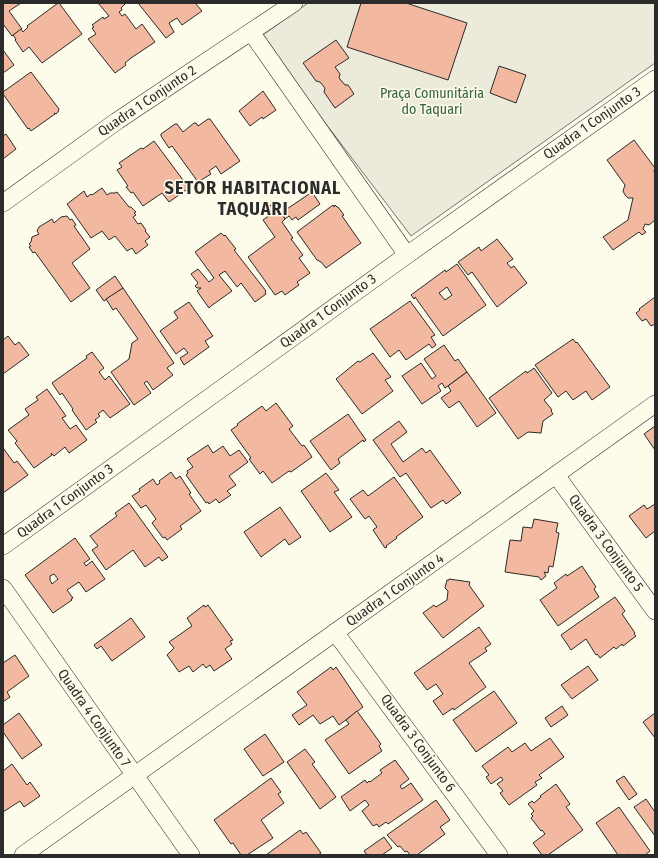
<svg xmlns="http://www.w3.org/2000/svg" width="658" height="858" font-family="'Fira Sans Condensed',sans-serif">
<style>
.green{fill:#ecebdb;stroke:#74746e}
.building{fill:#f2b8a0;stroke:#2b2b2b;fill-rule:evenodd}
.lines{fill:none;stroke-linecap:round;stroke-linejoin:round}
.street-casing{stroke:#2b2b2b;stroke-width:18}
.street{stroke:#fdfbea;stroke-width:17}
.labels{text-anchor:middle;dominant-baseline:central;stroke-width:3;stroke-linejoin:round;paint-order:stroke}
.park-label{font-size:14px;fill:#34623c;stroke:#fdfbea}
.street-label{font-size:14px;fill:#2b2b2b;stroke:#fdfbea}
.district-label{font-size:18px;font-weight:bold;letter-spacing:1px;fill:#2b2b2b;stroke:#fdfbea}
</style>
<rect width="100%" height="100%" fill="#fdfbea"/>
<polygon class="green" points="308,3 655,3 655,63 411,236 260,37"/>
<g class="building">
<polygon points="3,3 21,3 9,11 22,29 12,36 3,24"/>
<polygon points="58,3 59,3 82,34 42,63 29,47 23,52 15,40 16,39 13,35 21,29 23,32 28,27 27,26"/>
<polygon points="98,3 126,3 121,8 122,10 119,12 122,16 125,14 136,29 142,24 155,42 131,58 125,63 126,65 115,73 88,39 96,34 92,28 94,27 92,25 103,17 104,19 109,16"/>
<polygon points="138,3 195,3 202,11 182,25 177,18 169,23 174,32 166,38"/>
<polygon points="361,3 406,3 467,23 448,80 347,47"/>
<polygon points="336,40 349,58 335,67 340,74 339,78 345,85 348,85 354,94 335,108 324,92 325,88 320,82 316,81 303,63"/>
<polygon points="3,50 14,65 3,73"/>
<polygon points="499,66 526,75 516,103 490,93"/>
<polygon points="31,72 59,109 58,112 56,114 54,113 55,114 31,131 29,128 28,129 3,94 3,92"/>
<polygon points="263,91 276,110 263,119 262,117 250,126 239,111"/>
<polygon points="208,119 210,119 240,161 221,174 216,166 209,171 211,174 198,182 172,146 169,148 161,136 161,134 175,124 177,124 183,132 194,123 196,123 198,126"/>
<polygon points="6,134 16,149 3,159 3,136"/>
<polygon points="634,140 655,168 654,171 655,173 655,220 649,225 645,224 643,229 646,232 642,235 639,232 613,250 603,237 628,220 633,198 628,198 625,195 623,191 625,185 607,160"/>
<polygon points="154,141 189,188 169,202 162,193 143,206 133,192 131,193 126,187 128,186 117,170 122,167 119,163 141,148 143,149"/>
<polygon points="102,188 107,195 110,193 115,193 117,192 129,207 131,207 136,212 134,213 136,215 133,217 138,224 141,223 146,230 145,231 150,237 145,241 148,245 136,254 132,248 127,251 115,236 109,240 102,231 91,238 67,204 84,191 87,197 91,194 92,195"/>
<polygon points="312,192 320,204 298,220 296,217 292,220 289,216 285,219 281,213"/>
<polygon points="274,203 285,219 282,222 293,238 291,239 303,255 299,258 310,273 297,282 299,285 285,295 282,291 275,295 248,257 275,237 263,220 271,214 266,208"/>
<polygon points="333,205 334,207 335,205 337,207 338,207 344,215 342,216 361,243 326,268 321,262 317,260 297,232"/>
<polygon points="67,216 70,220 72,219 76,225 74,226 90,249 72,263 90,288 71,302 35,252 33,253 29,247 31,246 29,244 31,242 32,237 39,234 37,231 39,227 52,219 54,223 61,217"/>
<polygon points="221,233 224,236 225,235 236,249 234,250 266,291 265,292 266,294 255,302 241,283 237,287 225,271 219,275 232,291 211,306 209,308 197,291 201,288 197,288 195,286 198,283 191,274 198,269 209,282 214,278 195,252"/>
<polygon points="497,239 513,259 507,263 511,268 514,266 527,283 497,307 472,272 468,275 458,262 479,247 481,251"/>
<path d="M 457,264 L 486,305 L 443,336 L 415,297 L 414,299 L 411,295 L 445,270 L 446,272 ZM 447,287 L 452,295 L 445,300 L 439,293 Z"/>
<polygon points="115,276 123,288 104,301 96,290"/>
<polygon points="123,288 174,363 167,368 173,375 153,390 147,381 144,383 151,393 134,405 111,372 129,359 132,343 138,339 116,308 113,310 106,299"/>
<polygon points="655,297 655,324 651,326 646,319 642,321 636,313 640,310 639,309"/>
<polygon points="410,301 435,335 431,337 436,345 432,348 429,344 406,360 399,350 390,357 370,329"/>
<polygon points="189,302 213,336 205,341 209,347 184,365 180,358 188,353 184,348 176,354 160,331 178,318 174,312"/>
<polygon points="8,336 15,345 19,342 29,355 3,374 3,340"/>
<polygon points="573,339 576,343 577,342 610,387 592,400 586,391 573,400 566,391 558,397 535,365"/>
<polygon points="444,345 455,361 458,359 467,372 445,388 442,383 438,386 441,391 422,404 402,376 421,363 432,379 436,376 424,359"/>
<polygon points="92,352 104,368 99,372 105,380 109,376 130,404 110,418 103,410 98,414 100,416 95,420 97,422 86,430 72,410 73,409 62,393 60,395 52,383 87,358 86,356"/>
<polygon points="373,353 391,377 385,380 393,391 362,414 336,379 358,361 360,362"/>
<polygon points="534,368 552,393 544,400 552,410 551,411 553,414 543,421 541,433 528,432 518,439 489,398 526,371 527,373"/>
<polygon points="467,372 496,413 477,427 459,401 449,408 441,398 451,391 448,386"/>
<polygon points="47,389 66,416 62,418 70,429 76,425 87,440 69,453 65,447 54,456 51,453 52,455 34,468 15,443 17,441 8,430 29,415 25,409 38,400 36,397"/>
<polygon points="276,403 293,426 289,429 302,446 304,445 312,457 291,472 289,471 272,483 263,471 260,474 249,459 251,458 231,430 238,425 237,424 262,406 266,411"/>
<polygon points="348,414 366,440 364,442 363,440 338,459 340,463 331,470 310,441"/>
<polygon points="399,421 407,432 391,444 403,462 422,448 426,453 430,450 461,493 446,504 443,500 431,508 406,473 400,477 373,440"/>
<polygon points="655,426 655,450 644,434"/>
<polygon points="208,445 213,453 223,446 230,456 239,450 248,462 229,476 236,485 227,491 231,495 219,503 216,499 209,504 208,502 206,503 186,475 188,473 187,471 193,467 187,459"/>
<polygon points="3,448 14,463 17,461 28,475 3,493"/>
<polygon points="171,472 176,479 180,476 191,493 189,494 201,511 180,526 182,529 167,540 165,537 163,538 152,523 156,519 146,505 141,508 132,496 140,491 139,489 153,479 157,485 160,483 159,481"/>
<polygon points="326,473 339,490 334,492 352,517 330,532 301,491"/>
<polygon points="394,477 423,517 396,537 397,538 386,546 387,547 385,548 373,530 377,527 369,516 365,519 350,499 363,490 368,496"/>
<polygon points="129,503 168,557 162,561 159,557 145,567 133,550 106,570 92,550 98,546 90,536 117,516 115,513"/>
<polygon points="655,504 655,531 646,538 629,516 644,505 647,509"/>
<polygon points="280,507 301,537 289,545 285,539 261,557 244,532"/>
<polygon points="534,519 558,523 556,532 559,533 553,567 549,566 548,573 544,572 546,576 541,580 539,577 505,572 510,540 521,541 523,527 532,528"/>
<path d="M 75,538 L 90,559 L 84,563 L 86,566 L 92,561 L 105,579 L 86,592 L 79,582 L 67,590 L 73,598 L 71,599 L 72,600 L 53,613 L 25,575 ZM 54,574 L 58,579 L 52,584 L 50,580 L 50,576 Z"/>
<polygon points="582,566 596,587 594,589 599,597 558,626 540,600 557,588 554,583 566,574 567,576"/>
<polygon points="449,579 470,582 469,585 484,606 443,638 423,613 434,605 436,607 447,600 448,591 445,588 447,580 449,580"/>
<polygon points="615,597 625,611 622,614 635,633 634,634 636,636 623,646 622,644 616,649 614,647 600,658 597,654 596,655 586,639 571,650 561,635"/>
<polygon points="204,605 205,607 208,605 233,640 230,641 232,644 225,649 232,659 214,671 210,665 206,668 203,664 193,672 189,666 179,672 167,655 174,648 169,642 192,626 187,618"/>
<polygon points="131,618 145,637 112,661 101,646 97,649 94,645"/>
<polygon points="479,627 491,644 485,648 487,651 469,663 486,687 454,710 453,708 443,715 433,701 443,694 436,684 427,690 414,673"/>
<polygon points="15,655 29,676 7,692 10,697 3,702 3,663"/>
<polygon points="588,666 598,680 572,699 561,685"/>
<polygon points="331,667 333,670 336,667 363,707 339,725 333,716 320,724 313,715 299,725 292,715 307,705 297,692"/>
<polygon points="494,691 517,723 476,752 453,720"/>
<polygon points="562,706 568,715 551,727 545,718"/>
<polygon points="357,711 381,744 379,746 382,751 349,774 325,740 349,724 346,720"/>
<polygon points="19,713 42,745 22,759 3,732 3,725"/>
<polygon points="655,713 655,738 643,722"/>
<polygon points="265,734 284,762 263,776 244,749"/>
<polygon points="550,738 564,757 539,775 542,778 535,782 537,785 509,805 500,793 503,791 497,784 503,780 501,777 491,784 486,777 489,775 482,766 508,747 512,752 525,743 531,751"/>
<polygon points="305,749 315,762 312,764 336,797 320,809 287,762"/>
<polygon points="395,760 409,779 400,786 402,789 411,783 423,800 388,824 386,822 379,827 377,824 373,826 362,811 369,805 365,800 350,811 341,797 365,780 367,783 369,781 370,782 382,773 380,770"/>
<polygon points="12,764 27,785 30,782 40,796 24,807 20,801 3,812 3,771"/>
<polygon points="624,776 637,794 629,800 616,781"/>
<polygon points="271,778 281,792 278,794 284,803 261,820 273,838 247,855 241,855 233,843 231,844 214,820"/>
<polygon points="556,784 570,804 566,807 583,830 548,855 542,855 533,843 545,834 542,830 541,831 531,818 533,816 531,814 534,811 528,804 532,801 534,803 541,797 540,796"/>
<polygon points="646,799 655,812 655,836 634,807"/>
<polygon points="436,800 450,820 440,827 445,834 417,855 410,855 407,851 405,852 400,846 398,847 387,835"/>
<polygon points="619,807 650,851 645,855 629,855 628,854 626,855 618,855 596,823"/>
<polygon points="300,830 303,834 306,832 321,853 318,855 266,855"/>
<polygon points="384,837 392,848 382,855 367,855 364,851"/>
</g>
<g class="lines">
<defs>
<g id="street">
<polyline points="251,32 407,255"/>
<polyline points="3,203 117,121 294,3"/>
<polyline points="556,475 655,611"/>
<polyline points="3,546 407,255 655,79"/>
<polyline points="3,588 191,855"/>
<polyline points="335,632 499,855"/>
<polyline points="23,855 655,404"/>
</g>
</defs>
<use href="#street" class="street-casing"/>
<use href="#street" class="street"/>
</g>
<g class="labels">
<g class="park-label">
<text x="432" y="93">Praça Comunitária<tspan x="432" dy="16">do Taquari</tspan></text>
</g>
<g class="street-label">
<text transform="translate(147 101) rotate(-34)">Quadra 1 Conjunto 2</text>
<text transform="translate(592 123) rotate(-35)">Quadra 1 Conjunto 3</text>
<text transform="translate(328 311) rotate(-36)">Quadra 1 Conjunto 3</text>
<text transform="translate(65 501) rotate(-36)">Quadra 1 Conjunto 3</text>
<text transform="translate(606 543) rotate(54)">Quadra 3 Conjunto 5</text>
<text transform="translate(395 590) rotate(-35)">Quadra 1 Conjunto 4</text>
<text transform="translate(94 718) rotate(55)">Quadra 4 Conjunto 7</text>
<text transform="translate(418 743) rotate(54)">Quadra 3 Conjunto 6</text>
</g>
<g class="district-label">
<text x="253" y="188">SETOR HABITACIONAL<tspan x="253" dy="21">TAQUARI</tspan></text>
</g>
</g>
<rect width="658" height="858" fill="none" stroke="#2b2b2b" stroke-width="8"/>
</svg>
